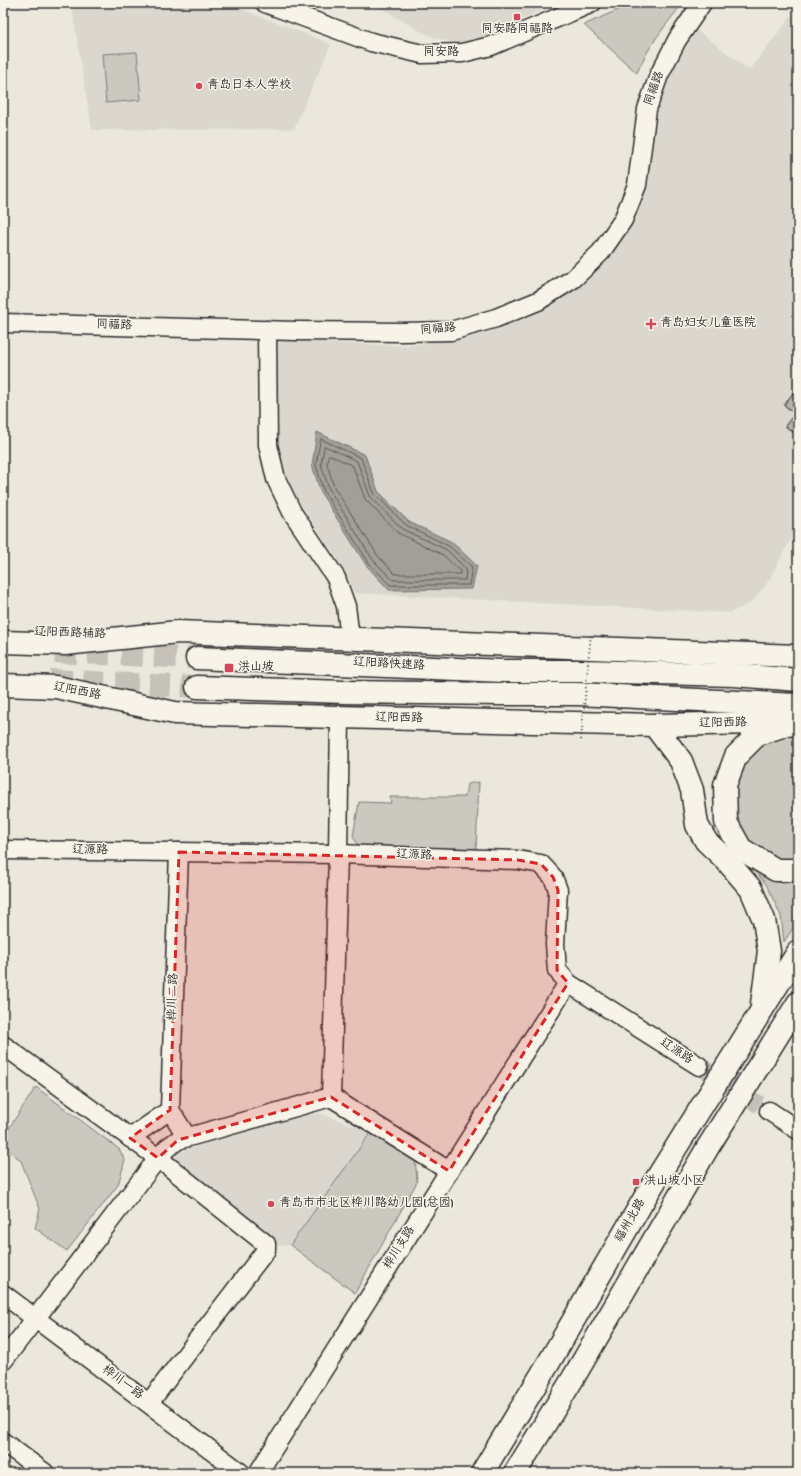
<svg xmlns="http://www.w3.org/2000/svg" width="801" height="1476" font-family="'Gochi Hand','LXGW WenKai TC',sans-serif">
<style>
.built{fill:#dbd7ce}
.green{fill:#cbc8bf;stroke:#7b7a75}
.water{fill:#a29f98;stroke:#72716c}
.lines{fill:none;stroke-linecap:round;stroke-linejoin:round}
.shore{stroke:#5b5957;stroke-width:1}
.building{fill:#b5b2ab;stroke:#2b2b2b;filter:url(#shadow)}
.minor-tunnel{stroke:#c5c1b9;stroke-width:18;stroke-dasharray:18 9;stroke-linecap:butt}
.highway-tunnel{stroke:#c5c1b9;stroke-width:22;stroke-dasharray:22 11;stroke-linecap:butt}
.minor-casing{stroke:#2b2b2b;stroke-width:21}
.major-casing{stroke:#2b2b2b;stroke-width:25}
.highway-casing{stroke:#2b2b2b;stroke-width:25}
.minor{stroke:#f7f3e8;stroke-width:18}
.major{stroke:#f7f3e8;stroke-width:22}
.highway{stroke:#f7f3e8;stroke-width:22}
.path-bridge{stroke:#2b2b2b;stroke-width:2;stroke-dasharray:1 3;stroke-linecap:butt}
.marked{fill:#d62828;fill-opacity:0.2;stroke:#d62828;stroke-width:3;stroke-dasharray:8 5;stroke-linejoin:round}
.poi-dot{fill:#d1495b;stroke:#f7f3e8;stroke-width:1.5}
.labels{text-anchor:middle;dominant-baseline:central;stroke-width:3;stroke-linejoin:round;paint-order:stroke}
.poi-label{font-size:12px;fill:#2b2b2b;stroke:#f7f3e8;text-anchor:start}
.street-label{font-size:12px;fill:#2b2b2b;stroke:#f7f3e8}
</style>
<defs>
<filter id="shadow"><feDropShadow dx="3.5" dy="3.5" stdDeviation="0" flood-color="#0004"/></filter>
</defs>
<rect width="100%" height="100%" fill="#ebe7dd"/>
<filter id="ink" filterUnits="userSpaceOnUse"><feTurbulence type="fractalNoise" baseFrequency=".025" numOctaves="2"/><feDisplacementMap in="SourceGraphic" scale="8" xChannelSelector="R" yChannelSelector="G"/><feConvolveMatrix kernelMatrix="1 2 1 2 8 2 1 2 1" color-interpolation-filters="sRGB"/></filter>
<g filter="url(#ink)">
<g class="built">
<polygon points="71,3 226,3 331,44 294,129 92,130"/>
<polygon points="372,3 558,3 473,41 454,43 435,38 418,30"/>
<polygon points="798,7 798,526 766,585 751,603 730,613 354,593 350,582 337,559 291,489 279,453 275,429 277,340 408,346 467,337 541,311 567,295 611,257 637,210 647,173 652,122 662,90 677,62 697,30 749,70"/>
<polygon points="319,1113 371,1132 290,1245 278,1246 170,1163 177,1153 300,1114"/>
</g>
<g class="green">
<path d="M 633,3 L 683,3 C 665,26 648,46 637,73 L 584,25 Z"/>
<polygon points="137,52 141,100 106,103 102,54"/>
<polygon points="780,736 798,737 798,860 779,860 748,841 735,820 733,787 742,760 760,741"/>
<polygon points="479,782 476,850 370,849 357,844 353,836 359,802 391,803 390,797 465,797 467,784"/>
<polygon points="747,863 798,879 798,920 784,942 781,916 766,884"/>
<polygon points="36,1087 119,1149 125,1160 118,1185 67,1251 35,1228 40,1209 21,1161 3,1145 3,1137"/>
<polygon points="371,1132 415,1156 417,1182 355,1293 290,1245"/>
</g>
<polygon class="water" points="317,432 365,455 378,491 409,522 452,542 477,566 472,589 389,590 366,565 321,493 312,465"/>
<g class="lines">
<g class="shore">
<polygon points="321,439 361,458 374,493 406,525 449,546 472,567 469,585 390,585 369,563 324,492 316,465"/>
<polygon points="325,446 357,461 370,496 402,529 447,550 466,569 465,580 393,580 373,560 329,489 321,464 324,448"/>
<polygon points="330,455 353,466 365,499 398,533 443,555 460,571 460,574 395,574 378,556 334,487 327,464 328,456"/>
</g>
</g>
<polygon class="building" points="798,386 798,436 785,426 795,413 784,405"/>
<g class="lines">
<polyline class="minor-tunnel" points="699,1066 769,1111"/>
<g class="highway-tunnel">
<polyline points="55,652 197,658"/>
<polyline points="50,680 197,687"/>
</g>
<defs>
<g id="minor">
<polyline points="265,3 371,42 422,54 462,53 491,46 592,3"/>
<polyline points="3,323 296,331 402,332 451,331 496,318 538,301 573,279 601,252 623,220 637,185 647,109 659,75 677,40 702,3"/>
<polyline points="267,330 268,445 276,479 292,512 336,578 346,606 349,630 346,639"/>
<polyline points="3,850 338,854 518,860 541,864 553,877 558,890 555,944 557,970 568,983 699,1066"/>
<polyline points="179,852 170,1110 187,1137"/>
<polyline points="3,1045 158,1158 266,1244 266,1250 149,1403"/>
<polyline points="331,1097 338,854 340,717"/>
<polyline points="769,1111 798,1130"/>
<polyline points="130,1138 170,1110"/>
<polyline points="3,1294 241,1473"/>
<polyline points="3,1361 158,1158 167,1148 178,1140 331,1097 449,1171"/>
<polyline points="3,1442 45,1473"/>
<polyline points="258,1473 568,983"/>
</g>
<g id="major">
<polyline points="3,642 65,644 178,632 798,656"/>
<polyline points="3,685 56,687 175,713 654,725 759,723 798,725"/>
<polyline points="654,725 681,761 692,790 697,825 706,841 727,861 751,889 764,920 769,951 762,1004"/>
<polyline points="779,727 758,734 736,756 725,785 726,822 741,849 776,870 798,870"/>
<polyline points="482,1473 548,1364 647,1194 798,952"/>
<polyline points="515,1473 572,1380 708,1147 798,1003"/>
</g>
<g id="highway">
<polyline points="197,658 504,671 580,671 734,675 798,680"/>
<polyline points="197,687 344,692 500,694 577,694 798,705"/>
</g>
</defs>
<use href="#minor" class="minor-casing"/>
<use href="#major" class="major-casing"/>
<use href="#highway" class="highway-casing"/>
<use href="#minor" class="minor"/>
<use href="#major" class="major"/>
<use href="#highway" class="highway"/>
<polyline class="path-bridge" points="581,740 591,633"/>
</g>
</g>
<path class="marked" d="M 179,852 L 518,860 L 541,864 L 553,877 L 558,890 L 557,970 L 568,983 L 449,1171 L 331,1097 L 178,1140 L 158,1158 L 130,1138 L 170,1110 Z"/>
<g class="poi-dot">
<rect x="513" y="13" width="8" height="8" rx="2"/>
<circle cx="199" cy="86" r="4"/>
<path d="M649 318h4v4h4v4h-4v4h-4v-4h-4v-4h4z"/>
<rect x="224" y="663" width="10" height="10" rx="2"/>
<rect x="632" y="1178" width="8" height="8" rx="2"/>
<circle cx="271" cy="1204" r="4"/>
</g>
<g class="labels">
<g class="poi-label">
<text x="517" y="30" text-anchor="middle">同安路同福路</text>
<text x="207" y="86">青岛日本人学校</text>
<text x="660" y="324">青岛妇女儿童医院</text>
<text x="238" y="668">洪山坡</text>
<text x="644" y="1182">洪山坡小区</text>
<text x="279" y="1204">青岛市市北区桦川路幼儿园(总园)</text>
</g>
<g class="street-label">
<text x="441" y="53">同安路</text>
<text transform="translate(655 89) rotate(-70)">同福路</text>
<text transform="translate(114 326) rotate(2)">同福路</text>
<text transform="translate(438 330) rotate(-5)">同福路</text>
<text transform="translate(70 634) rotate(2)">辽阳西路辅路</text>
<text transform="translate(389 665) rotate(3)">辽阳路快速路</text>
<text transform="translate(77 692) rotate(11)">辽阳西路</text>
<text transform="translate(399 719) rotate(1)">辽阳西路</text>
<text transform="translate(723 724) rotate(-1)">辽阳西路</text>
<text transform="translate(90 851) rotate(1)">辽源路</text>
<text transform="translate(414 856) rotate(2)">辽源路</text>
<text transform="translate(174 997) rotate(-88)">桦川二路</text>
<text transform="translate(676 1052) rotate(33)">辽源路</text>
<text transform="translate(631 1221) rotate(-60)">福州北路</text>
<text transform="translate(400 1248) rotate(-58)">桦川支路</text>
<text transform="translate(122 1383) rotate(37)">桦川一路</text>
</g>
</g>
<rect width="801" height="1476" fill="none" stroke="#f7f3e8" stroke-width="16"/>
<rect x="8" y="8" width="785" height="1460" fill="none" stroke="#2b2b2b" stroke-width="1.5" filter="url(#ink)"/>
</svg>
